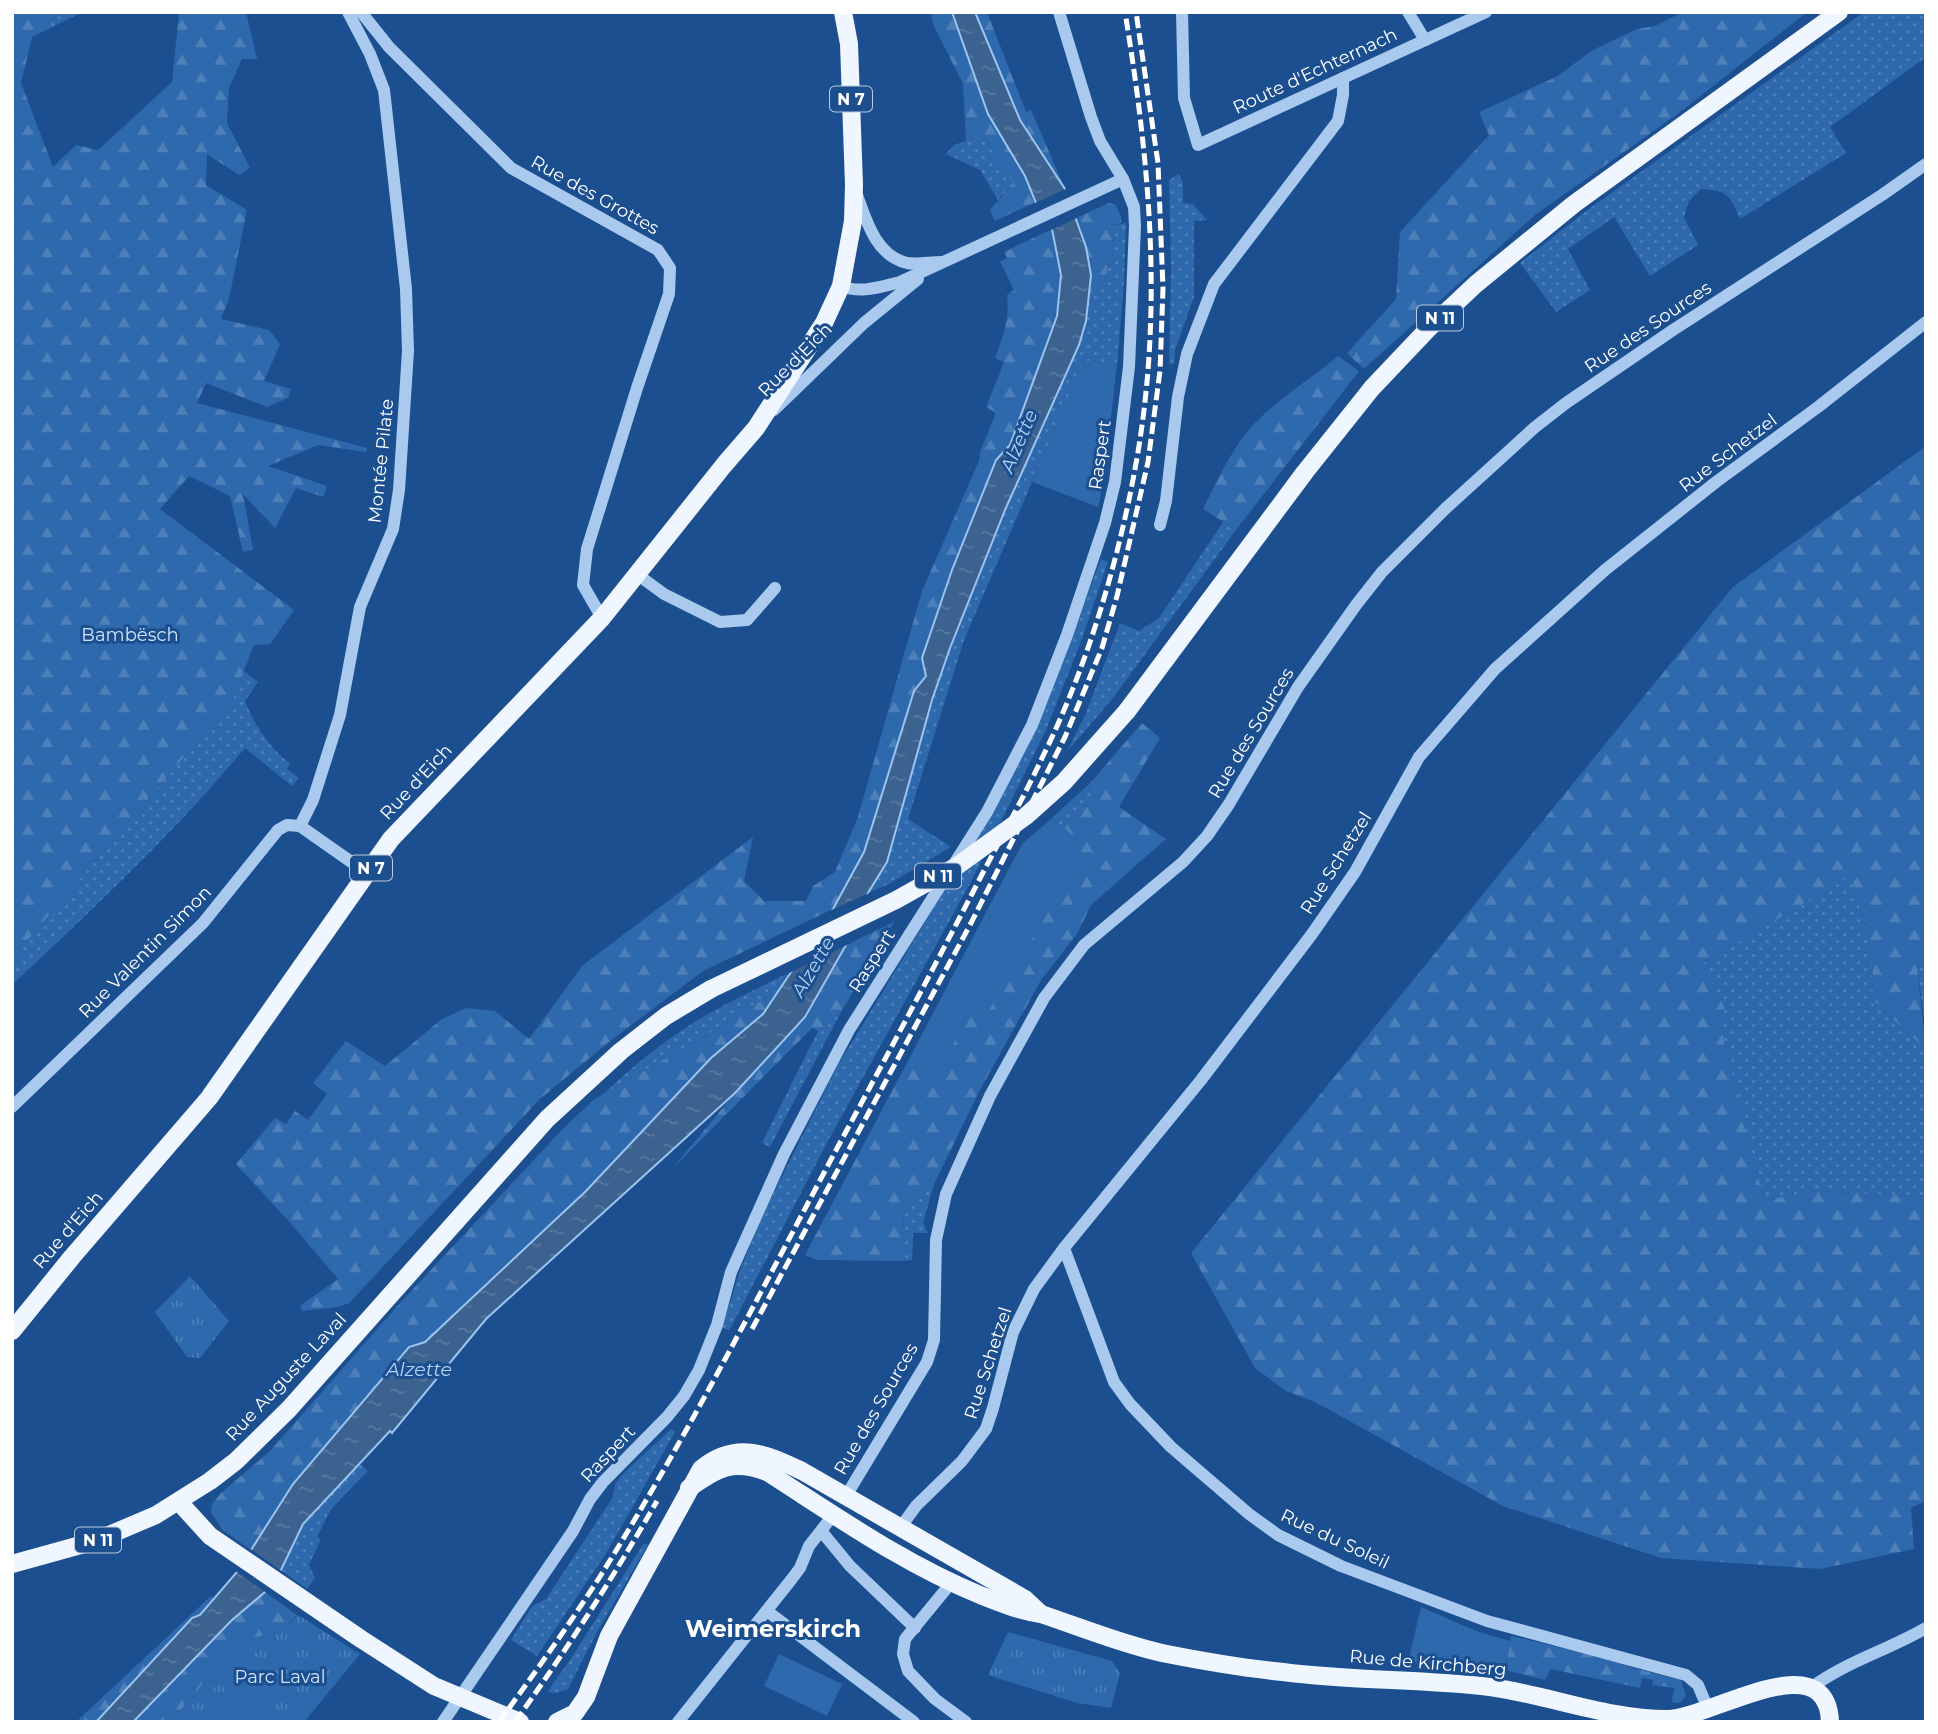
<svg xmlns="http://www.w3.org/2000/svg" width="1938" height="1734" font-family="Montserrat,sans-serif">
<style>
.grass{fill:url(#grass-dots)}
.forest{fill:url(#forest-firs)}
.park{fill:url(#park-tufts)}
.garden{fill:#2e69ad}
.water{fill:url(#water-ripples);stroke:#9cc4f0;stroke-width:2}
.pier{fill:#1b4f8f}
.lines{fill:none;stroke-linecap:round;stroke-linejoin:round}
.minor{stroke:#a9c9ee;stroke-width:12}
.major{stroke:#f0f6ff;stroke-width:18}
.rail{stroke:#fff;stroke-width:5;stroke-dasharray:12 5;stroke-linecap:butt}
.major-bridge{stroke:#f0f6ff;stroke-width:18}
.labels{text-anchor:middle;dominant-baseline:central;stroke-width:6;stroke-linejoin:round;paint-order:stroke}
.shield{fill:#1b4f8f;stroke:#bbcadd;stroke-width:2}
.shield-label{font-size:16px;font-weight:bold;fill:#fff}
.street-label{font-size:18px;fill:#fff;stroke:#1b4f8f}
.park-label{font-size:18px;fill:#cfe3fa;stroke:#1b4f8f}
.water-label{font-size:19px;font-style:italic;fill:#b5d3f5;stroke:#1b4f8f}
.district-label{font-size:24px;font-weight:bold;fill:#fff;stroke:#1b4f8f}
</style>
<defs>
<pattern id="grass-dots" width="8" height="8" patternUnits="userSpaceOnUse" patternTransform="scale(1.75)"><rect width="8" height="8" fill="#2e69ad"/><path d="M2 2h.1M6 6h.1" fill="none" stroke="#4d80b9" stroke-width="1.8" stroke-linecap="round"/></pattern>
<pattern id="forest-firs" width="22" height="20" patternUnits="userSpaceOnUse" patternTransform="scale(1.75)"><rect width="22" height="20" fill="#2e69ad"/><path d="M5 1l3.5 6h-7zM16 11l3.5 6h-7z" fill="#4d80b9"/></pattern>
<pattern id="park-tufts" width="24" height="20" patternUnits="userSpaceOnUse" patternTransform="scale(1.75)"><rect width="24" height="20" fill="#2e69ad"/><path d="M3 7l-1-3M5 7V3M7 7l1-3M15 17l-1-3M17 17v-4M19 17l1-3" fill="none" stroke="#4d80b9"/></pattern>
<pattern id="water-ripples" width="26" height="14" patternUnits="userSpaceOnUse" patternTransform="scale(1.75)"><rect width="26" height="14" fill="#3c6290"/><path d="M2 4q2-2 4 0t4 0M15 11q2-2 4 0t4 0" fill="none" stroke="#597aa1"/></pattern>
</defs>
<rect width="100%" height="100%" fill="#1b4f8f"/>
<g class="grass">
<polygon points="61,12 83,12 32,37"/>
<path d="M 1864,12 L 1926,12 L 1926,57 L 1830,127 L 1846,153 L 1740,219 C 1730,196 1728,190 1701,189 L 1689,201 L 1684,217 L 1698,245 L 1650,276 L 1614,217 L 1568,249 L 1590,290 L 1556,312 L 1520,263 L 1582,214 Z"/>
<polygon points="983,135 1013,184 998,200 980,170 946,154 954,145"/>
<polygon points="1179,174 1183,182 1183,203 1193,204 1207,220 1194,221 1194,297 1175,350 1174,364 1169,364 1171,269 1169,180"/>
<polygon points="1126,223 1124,282 1117,365 1084,361 964,640 908,819 951,847 889,884 868,893 887,862 932,700 950,648 1005,510 1079,345 1086,321 1088,296 1099,296 1114,249 1110,226"/>
<polygon points="1223,522 1236,530 1113,698 1067,752 1086,713 1120,623 1139,631 1159,618"/>
<polygon points="1101,559 1108,562 1082,639 1046,730 973,878 828,1141 729,1331 722,1327 741,1268 765,1210 838,1065 938,901 1034,731"/>
<path d="M 244,671 L 258,682 L 245,701 C 255,727 269,746 290,764 L 287,769 L 299,778 L 292,786 L 245,748 C 174,833 93,909 12,985 L 12,971 L 25,943 L 232,701 Z"/>
<polygon points="1091,782 1098,791 1062,827 1052,818"/>
<polygon points="1851,874 1872,953 1873,1000 1926,1050 1926,1197 1818,1191 1764,1200 1724,1042 1724,1006 1702,964"/>
<polygon points="1926,961 1926,1034 1917,965"/>
<path d="M 788,973 L 779,989 L 709,1034 L 602,1095 C 626,1073 651,1051 678,1033 C 712,1009 751,992 788,973 Z"/>
<polygon points="841,1012 770,1147 762,1143 818,1031"/>
<polygon points="934,1184 923,1223 928,1233 913,1233 912,1260 901,1261 904,1214 917,1190"/>
<polygon points="671,1429 675,1432 607,1552 537,1656 511,1640 532,1606 546,1599 613,1497 615,1484 624,1473"/>
<polygon points="360,1464 368,1471 331,1509 317,1537 321,1539 309,1565 315,1578 307,1589 281,1570 303,1524"/>
<polygon points="644,1543 648,1545 598,1630 568,1689 556,1693 547,1692 570,1660"/>
</g>
<g class="forest">
<polygon points="12,12 61,12 32,37 21,83 53,167 76,145 98,150 172,82 179,12 246,12 257,59 242,59 229,88 227,123 250,168 239,175 207,154 206,185 247,210 229,299 221,319 269,330 280,344 264,381 291,389 288,398 267,407 206,383 197,403 367,448 366,452 318,445 268,466 327,486 323,497 296,488 275,528 243,494 253,550 243,552 230,496 189,476 160,509 294,610 270,644 254,645 232,701 25,943 12,971"/>
<polygon points="931,12 952,12 988,114 1025,176 1036,202 995,221 990,210 1013,184 983,135 966,141 963,84 933,24"/>
<polygon points="975,12 987,12 1026,112 1031,110 1065,189 1020,120"/>
<polygon points="1683,12 1807,12 1679,113 1535,215 1364,369 1347,353 1396,299 1400,232 1489,135 1479,112 1556,77 1593,50 1637,29 1655,26"/>
<path d="M 1109,203 L 1115,204 L 1121,216 L 1121,223 L 1110,226 L 1114,249 L 1099,296 L 1088,296 C 1092,266 1086,247 1076,218 Z"/>
<path d="M 1052,229 L 1061,275 L 1056,316 L 1010,445 L 996,460 L 926,676 L 914,691 L 864,852 L 833,909 L 703,971 L 609,1042 L 540,1099 L 349,1303 L 338,1307 L 303,1311 L 300,1306 L 338,1279 L 287,1219 L 236,1164 L 275,1118 L 286,1124 L 295,1111 L 308,1120 L 327,1094 L 313,1083 L 346,1041 L 385,1066 L 442,1019 L 466,1008 L 495,1011 L 529,1039 L 583,965 L 753,837 L 744,881 L 764,901 L 806,901 L 813,886 L 835,872 L 858,817 L 922,591 L 979,461 L 980,452 L 996,413 L 986,407 L 1004,362 L 995,358 C 1003,336 1010,319 1007,295 L 1014,290 L 1000,261 L 1007,258 L 1004,252 Z"/>
<path d="M 1338,356 L 1359,371 L 1236,530 L 1203,509 C 1219,478 1233,445 1257,421 C 1282,396 1312,378 1338,356 Z"/>
<polygon points="1926,446 1926,961 1917,965 1926,1050 1873,1000 1872,953 1851,875 1702,964 1724,1006 1724,1042 1764,1200 1818,1191 1926,1197 1926,1501 1911,1508 1914,1549 1820,1569 1661,1558 1503,1506 1315,1402 1286,1391 1255,1368 1191,1253 1733,587"/>
<polygon points="1142,723 1160,738 1119,807 1166,839 1091,905 1077,934 1041,980 980,1090 934,1184 917,1190 904,1214 901,1261 817,1260 805,1255 910,1057 939,1072 973,1003 989,1010 1074,837 1062,827 1097,791 1091,782"/>
<polygon points="894,922 841,1012 818,1031 812,1028 671,1170 735,1093 805,1017 846,945"/>
<polygon points="779,989 763,1014 711,1058 586,1191 425,1342 409,1347 293,1484 251,1550 224,1531 211,1513 212,1504 220,1494 270,1451 401,1302 559,1133 593,1100 709,1034"/>
<polygon points="265,1592 297,1615 282,1632 253,1638 226,1657 171,1722 133,1722 232,1620"/>
<polygon points="211,1596 214,1599 200,1615 192,1618 96,1722 76,1722"/>
<polygon points="1511,1636 1627,1663 1630,1667 1681,1680 1686,1696 1679,1703 1672,1702 1674,1688 1652,1685 1653,1680 1642,1678 1640,1688 1551,1669 1545,1680 1505,1670"/>
</g>
<g class="park">
<polygon points="190,1276 229,1321 200,1358 187,1357 155,1312"/>
<polygon points="298,1615 360,1654 304,1722 171,1722 226,1657 252,1638 282,1632"/>
<polygon points="1008,1632 1112,1661 1120,1673 1111,1708 1077,1703 988,1675"/>
</g>
<g class="garden">
<polygon points="1084,360 1117,365 1104,479 1098,507 1032,482"/>
<polygon points="1052,818 1074,837 1083,855 989,1010 973,1003 939,1072 910,1057 1022,844"/>
<polygon points="1421,1607 1476,1631 1510,1641 1505,1670 1408,1662"/>
<polygon points="779,1654 842,1684 827,1716 764,1686"/>
<polygon points="247,1666 275,1691 247,1722 223,1722 209,1708"/>
</g>
<polygon class="water" points="952,12 975,12 1020,120 1065,189 1086,247 1091,275 1086,321 1079,345 1005,510 950,648 932,700 887,862 868,893 846,945 805,1017 735,1093 486,1319 392,1433 390,1431 303,1524 281,1570 265,1592 232,1620 133,1722 96,1722 192,1618 200,1615 237,1572 293,1484 409,1347 425,1342 586,1191 711,1058 763,1014 833,909 864,852 914,691 926,676 922,658 952,570 996,460 1010,445 1057,316 1061,275 1052,229 1036,203 1025,176 988,114"/>
<g class="pier">
<polygon points="1068,188 1079,217 1049,231 1033,204"/>
<polygon points="874,891 851,943 783,976 827,912"/>
<polygon points="249,1548 283,1572 268,1594 234,1570"/>
</g>
<g class="lines">
<g class="minor">
<polyline points="348,12 370,54 384,90 406,289 408,351 399,490 393,529 360,607 340,715 313,800 300,826 367,873"/>
<polyline points="361,12 389,47 511,168 658,250 670,268 669,294 637,388 587,549 583,585 602,618"/>
<polyline points="1182,12 1184,98 1198,145 1486,12"/>
<polyline points="1408,12 1425,40"/>
<path d="M 857,195 C 866,220 876,256 907,263 C 917,265 930,262 941,262"/>
<path d="M 841,286 C 861,294 879,287 900,282 L 1123,179"/>
<polyline points="774,410 864,323 918,279"/>
<polyline points="1160,525 1166,501 1178,397 1187,354 1214,284 1338,121 1343,95 1343,78"/>
<polyline points="638,575 664,594 720,622 747,620 775,588"/>
<polyline points="12,1107 203,923 278,830 287,825 300,826"/>
<polyline points="1064,1248 1114,1382 1130,1404 1171,1447 1249,1514 1278,1535 1341,1566 1487,1621 1686,1675 1698,1685 1708,1709"/>
<polyline points="846,1496 927,1362 934,1340 936,1240 946,1194 990,1096 1044,998 1084,945 1183,862 1207,836 1229,804 1298,687 1356,605 1382,572 1445,509 1534,428 1566,403 1673,330 1882,195 1926,164"/>
<polyline points="900,1528 916,1506 962,1461 986,1429 993,1408 1013,1332 1034,1289 1064,1248 1201,1080 1312,934 1355,872 1419,757 1495,669 1605,570 1716,482 1818,407 1926,322"/>
<polyline points="822,1532 850,1566 915,1628"/>
<polyline points="951,1583 905,1639 903,1654 908,1671 935,1699 966,1722"/>
<polyline points="767,1611 914,1722"/>
<path d="M 1812,1687 C 1848,1661 1888,1650 1926,1628"/>
<polyline points="443,1722 573,1531 590,1499 603,1482 667,1417 684,1396 699,1370 717,1325 731,1272 784,1154 849,1030 987,812 1032,725 1067,635 1105,523 1115,482 1129,367 1135,226 1134,207 1123,179 1100,141 1091,117 1059,12"/>
<polyline points="678,1722 791,1580 800,1568 809,1546 834,1514"/>
</g>
<g class="major">
<polyline points="1127,711 1305,472 1372,388 1427,330 1476,284 1574,204 1839,12"/>
<polyline points="12,1331 72,1257 209,1098 391,839 602,618 724,465 756,428 824,323 841,286 853,221 854,185 849,44 843,12"/>
<path d="M 689,1488 C 719,1468 732,1459 767,1472 C 836,1516 904,1564 980,1595 C 1000,1603 1019,1611 1041,1614 C 1080,1627 1121,1644 1162,1653 C 1202,1661 1243,1668 1283,1672 C 1352,1681 1421,1679 1490,1687 C 1549,1695 1607,1719 1667,1719 C 1707,1720 1827,1640 1830,1722"/>
<polyline points="179,1502 210,1536 361,1639 434,1686 520,1722"/>
<polyline points="12,1564 95,1541 156,1515 210,1481 236,1461 289,1409 547,1119 621,1051 666,1016 711,989"/>
<path d="M 557,1722 L 575,1713 L 586,1697 L 609,1636 L 701,1469 C 736,1440 766,1454 802,1471 L 1025,1599 L 1041,1614"/>
</g>
<g class="rail">
<polyline points="752,1329 970,925 1065,737 1102,648 1117,596 1148,462 1160,371 1163,288 1158,163 1136,12"/>
<path d="M 499,1722 C 534,1674 569,1625 601,1575 C 689,1434 764,1285 842,1139 C 887,1056 931,973 974,890 C 997,845 1022,801 1043,756 C 1089,663 1121,553 1138,452 C 1163,302 1149,160 1125,12"/>
<path d="M 515,1722 C 567,1649 613,1578 657,1501"/>
</g>
<polyline class="major-bridge" points="711,989 896,900 957,866 1026,816 1064,782 1127,711"/>
</g>
<g class="labels">
<g class="shield">
<rect x="830" y="86.5" width="42" height="25" rx="5"/>
<rect x="1417" y="305.5" width="46" height="25" rx="5"/>
<rect x="350" y="855.5" width="42" height="25" rx="5"/>
<rect x="915" y="863.5" width="46" height="25" rx="5"/>
<rect x="75" y="1527.5" width="46" height="25" rx="5"/>
</g>
<g class="shield-label">
<text x="851" y="99">N 7</text>
<text x="1440" y="318">N 11</text>
<text x="371" y="868">N 7</text>
<text x="938" y="876">N 11</text>
<text x="98" y="1540">N 11</text>
</g>
<g class="street-label">
<text transform="translate(1315 71) rotate(-25)">Route d'Echternach</text>
<text transform="translate(595 195) rotate(29)">Rue des Grottes</text>
<text transform="translate(1648 327) rotate(-34)">Rue des Sources</text>
<text transform="translate(795 360) rotate(-45)">Rue d'Eich</text>
<text transform="translate(1728 453) rotate(-37)">Rue Schetzel</text>
<text transform="translate(1100 455) rotate(-82)">Raspert</text>
<text transform="translate(381 461) rotate(-84)">Montée Pilate</text>
<text transform="translate(1251 733) rotate(-59)">Rue des Sources</text>
<text transform="translate(416 782) rotate(-47)">Rue d'Eich</text>
<text transform="translate(1336 863) rotate(-58)">Rue Schetzel</text>
<text transform="translate(145 952) rotate(-45)">Rue Valentin Simon</text>
<text transform="translate(872 961) rotate(-58)">Raspert</text>
<text transform="translate(68 1230) rotate(-49)">Rue d'Eich</text>
<text transform="translate(988 1363) rotate(-72)">Rue Schetzel</text>
<text transform="translate(286 1377) rotate(-47)">Rue Auguste Laval</text>
<text transform="translate(876 1409) rotate(-60)">Rue des Sources</text>
<text transform="translate(608 1454) rotate(-47)">Raspert</text>
<text transform="translate(1335 1539) rotate(25)">Rue du Soleil</text>
<text transform="translate(1428 1663) rotate(5)">Rue de Kirchberg</text>
</g>
<g class="park-label">
<text x="130" y="635">Bambësch</text>
<text x="280" y="1677">Parc Laval</text>
</g>
<g class="water-label">
<text transform="translate(1019 441) rotate(-67)">Alzette</text>
<text transform="translate(813 967) rotate(-60)">Alzette</text>
<text x="419" y="1369">Alzette</text>
</g>
<g class="district-label">
<text x="773" y="1628">Weimerskirch</text>
</g>
</g>
<rect width="1938" height="1734" fill="none" stroke="#ffffff" stroke-width="28"/>
</svg>
